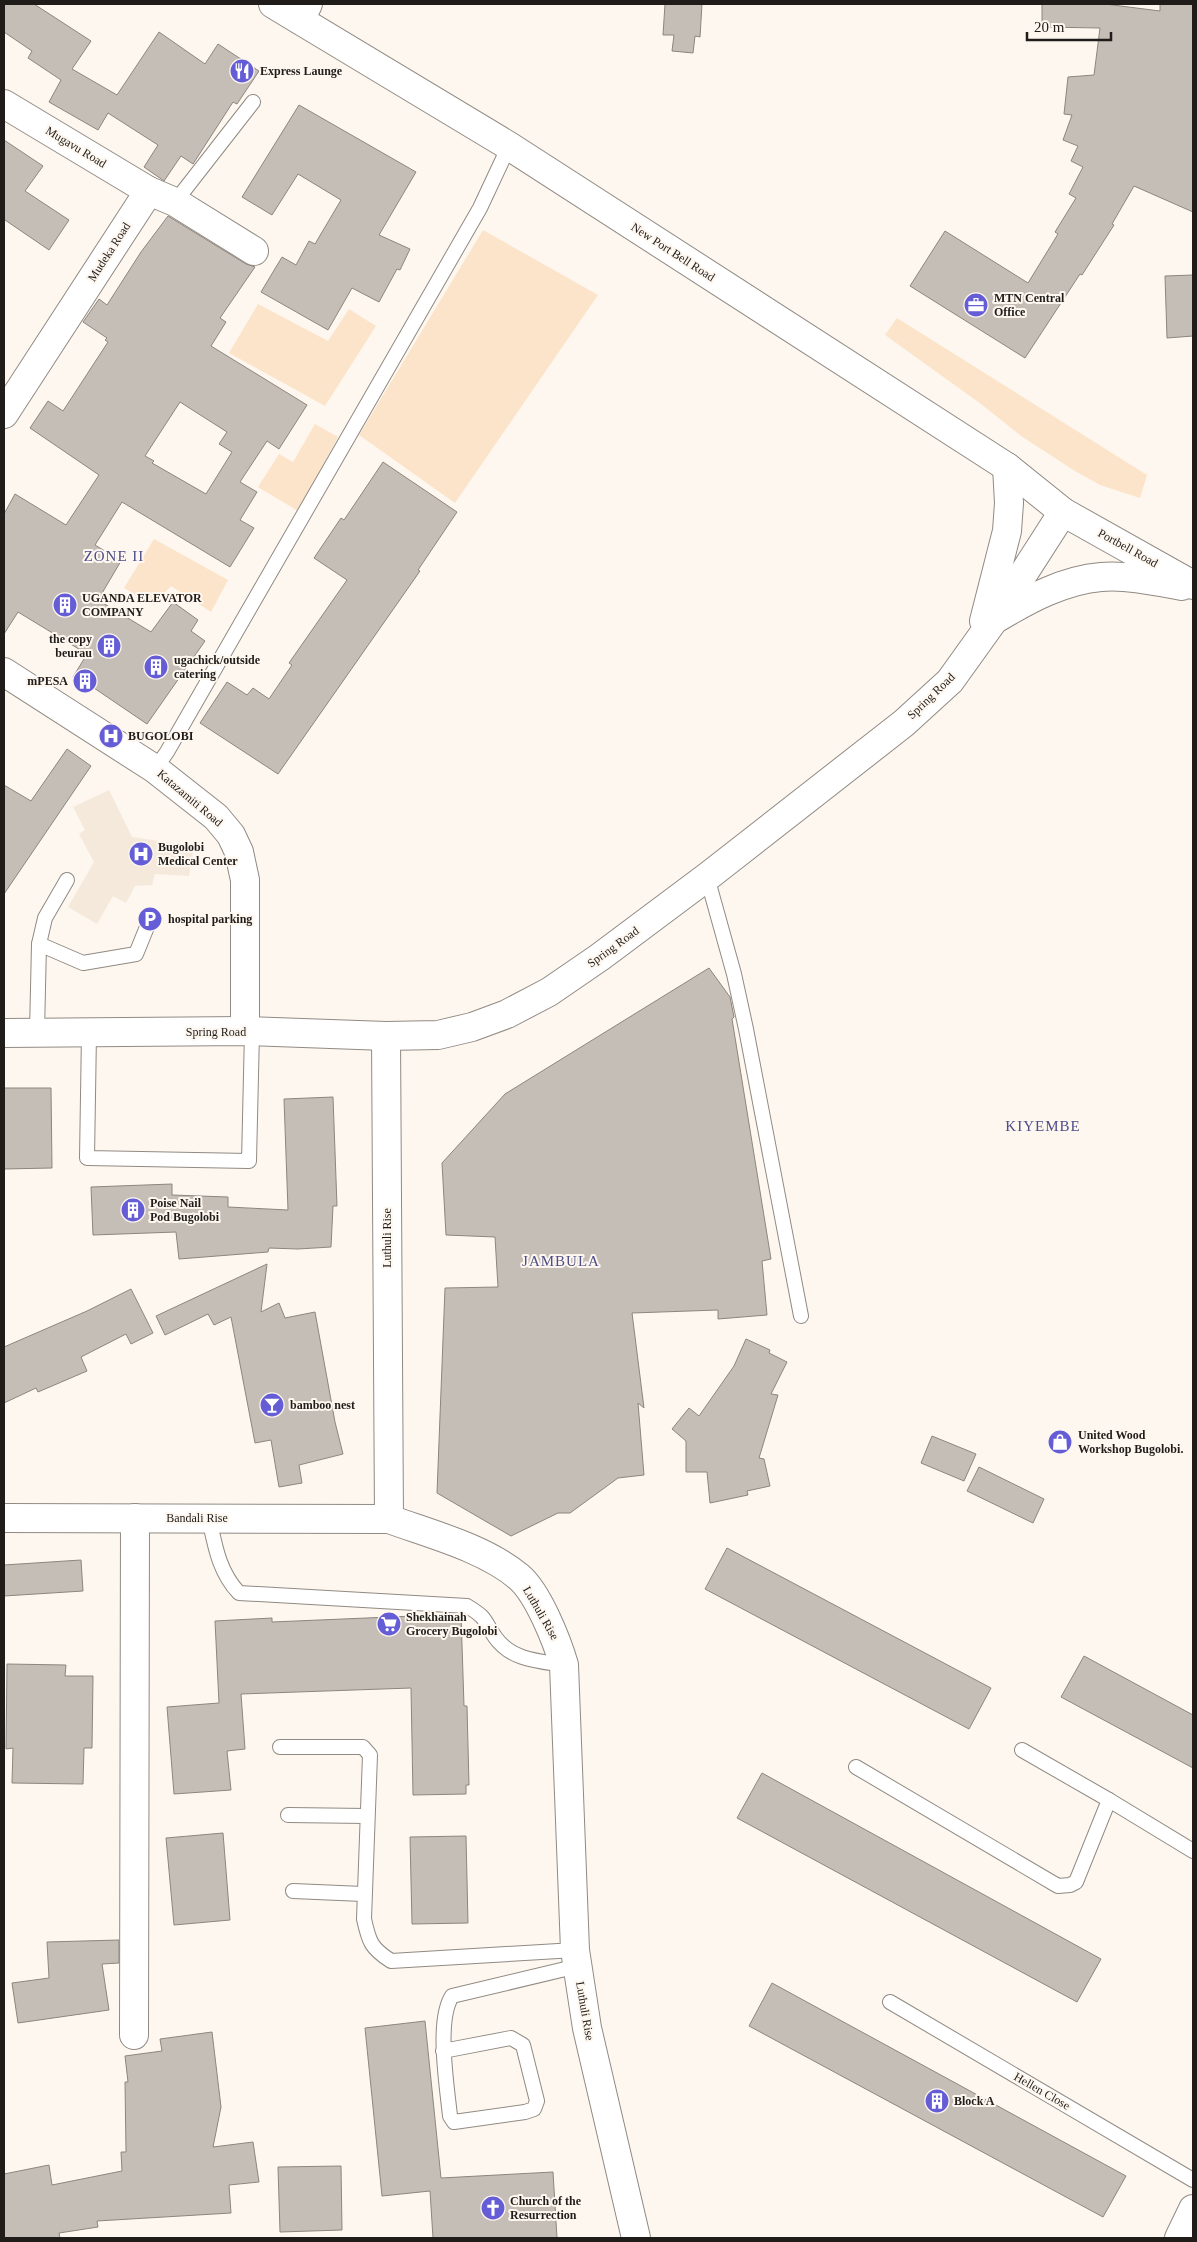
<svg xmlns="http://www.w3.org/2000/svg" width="1197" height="2242" font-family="Georgia,serif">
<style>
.built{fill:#f5e9db}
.green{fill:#fbe4ca}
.building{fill:#c5beb6;stroke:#8c867e;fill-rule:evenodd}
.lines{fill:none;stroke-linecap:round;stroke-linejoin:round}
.service-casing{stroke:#908a83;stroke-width:16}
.minor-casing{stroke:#908a83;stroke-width:30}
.tertiary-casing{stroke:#908a83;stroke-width:30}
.secondary-casing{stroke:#908a83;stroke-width:30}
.service{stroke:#fff;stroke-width:14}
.minor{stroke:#fff;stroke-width:28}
.tertiary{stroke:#fff;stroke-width:28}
.secondary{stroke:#fff;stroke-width:28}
.labels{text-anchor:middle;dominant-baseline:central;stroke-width:4;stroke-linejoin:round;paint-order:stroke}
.poi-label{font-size:12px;font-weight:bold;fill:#1f1c1a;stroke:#fef7ef;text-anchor:start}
.street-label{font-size:12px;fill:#1f1c1a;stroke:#fef7ef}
.quarter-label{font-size:15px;letter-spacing:1px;fill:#4d4d8b;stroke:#fef7ef}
</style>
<rect width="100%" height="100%" fill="#fef7ef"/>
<polygon class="built" points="109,790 132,837 194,846 189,876 155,874 152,885 135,886 126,903 113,896 97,924 68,907 94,862 79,834 85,830 73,807"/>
<g class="green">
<polygon points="483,230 598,295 455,503 359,435"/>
<polygon points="258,304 328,341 349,309 376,326 325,406 229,353"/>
<polygon points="897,318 1147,475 1140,498 1100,485 1075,471 1021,436 981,404 885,335"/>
<polygon points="315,424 338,437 298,511 258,487 279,454 293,462"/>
<polygon points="154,539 228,580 211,612 171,586 154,605 124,588"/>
</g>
<g class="building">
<polygon points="4,4 34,4 91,41 72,69 117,95 159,32 205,64 218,44 259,71 237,104 233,102 193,164 181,156 164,181 144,167 158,145 108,113 98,130 49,102 61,80 28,58 32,51 4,32"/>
<polygon points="665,4 702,4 700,37 695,36 693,53 672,51 674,35 663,35"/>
<polygon points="1042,4 1105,4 1160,11 1160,4 1193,4 1193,212 1134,186 1112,224 1114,225 1082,275 1080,274 1025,358 910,286 945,231 1028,283 1058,234 1055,232 1076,198 1069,194 1083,167 1071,161 1078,146 1063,140 1072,115 1064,114 1068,77 1094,75 1100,28 1042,27"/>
<polygon points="299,105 416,172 379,235 410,249 400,270 397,269 379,302 352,288 328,330 261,292 282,257 296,265 309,241 315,244 341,200 298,174 272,215 242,197"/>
<polygon points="4,140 43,166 25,191 69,220 49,250 5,220 4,222"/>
<path d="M 168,216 L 246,264 L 255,267 L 220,318 L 226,322 L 211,346 L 307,405 L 279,449 L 267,441 L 240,482 L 257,492 L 240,520 L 254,528 L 230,567 L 122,502 L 95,545 L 121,561 L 98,600 L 151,632 L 173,602 L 198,620 L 191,631 L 205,641 L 147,724 L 94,688 L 92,691 L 73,677 L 87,654 L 18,612 L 4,634 L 4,514 L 15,494 L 66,525 L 99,475 L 30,428 L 48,401 L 63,411 L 108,342 L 105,340 L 107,338 L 83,322 L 99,299 L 107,305 L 141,252 ZM 180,402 L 227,432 L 219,444 L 232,452 L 206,494 L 152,463 L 154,461 L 145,456 Z"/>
<polygon points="1193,275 1193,336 1167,338 1165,276"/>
<polygon points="383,462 457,512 418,570 420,571 278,774 200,723 227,682 247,695 253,688 269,699 292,665 289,663 347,580 314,558 341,518 344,520"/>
<polygon points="67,749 91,766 4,894 4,785 31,801"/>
<polygon points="709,968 730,997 734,1017 732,1019 771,1259 762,1261 767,1315 718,1319 718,1310 632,1313 644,1408 638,1403 644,1475 618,1478 570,1513 558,1513 511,1536 437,1493 445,1288 498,1287 495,1237 446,1235 442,1163 505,1094"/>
<polygon points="4,1088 51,1088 52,1168 4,1169"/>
<polygon points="333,1097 337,1206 333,1206 331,1247 298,1249 269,1248 268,1252 179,1259 176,1232 93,1235 91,1187 172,1184 172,1195 228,1197 228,1207 288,1210 284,1099"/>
<polygon points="267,1264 261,1312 279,1303 285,1318 315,1312 335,1422 343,1454 299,1465 302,1483 279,1487 271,1440 255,1443 231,1317 214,1325 208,1314 165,1335 156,1316"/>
<polygon points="131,1289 153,1333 131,1344 126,1334 81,1357 87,1371 38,1392 36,1388 4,1403 4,1347 87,1311"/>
<polygon points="746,1339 770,1350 769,1353 787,1362 771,1394 778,1395 759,1458 764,1459 770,1486 747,1491 748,1495 710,1503 707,1472 686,1472 686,1441 672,1429 689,1408 699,1416 734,1366"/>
<polygon points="932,1436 976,1454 964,1481 921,1463"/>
<polygon points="979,1467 1044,1499 1033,1523 967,1491"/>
<polygon points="727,1548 991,1688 969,1729 705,1589"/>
<polygon points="81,1560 83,1591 4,1596 4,1565"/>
<polygon points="461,1614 464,1706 467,1706 469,1785 466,1785 466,1794 413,1795 411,1688 241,1694 245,1749 227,1751 231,1790 174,1794 167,1707 219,1703 215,1621 272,1618 272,1622"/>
<polygon points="1084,1656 1193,1715 1193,1768 1061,1697"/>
<polygon points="7,1664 66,1665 65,1676 93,1676 92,1748 84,1748 83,1784 12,1783 13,1748 6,1749"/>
<polygon points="762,1773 1101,1959 1077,2002 737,1818"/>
<polygon points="223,1833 230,1920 174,1925 166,1838"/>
<polygon points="466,1836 468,1923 412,1924 410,1837"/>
<polygon points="119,1940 119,1963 102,1964 109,2010 18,2023 12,1983 49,1978 47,1942"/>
<polygon points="772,1983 1126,2176 1103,2217 749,2026"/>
<polygon points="425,2021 441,2178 553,2172 557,2238 433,2238 430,2191 382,2196 365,2028"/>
<polygon points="212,2032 221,2107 213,2147 253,2142 259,2182 229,2185 231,2213 97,2221 98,2227 59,2233 60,2238 4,2238 4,2174 49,2165 52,2185 122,2171 121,2152 126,2152 125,2082 128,2082 125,2056 162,2051 160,2039"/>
<polygon points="341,2166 342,2230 280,2232 278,2167"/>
</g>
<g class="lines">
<defs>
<g id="service">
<polyline points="175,202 253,102"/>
<polyline points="155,769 167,752 480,208 509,146"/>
<polyline points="707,877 734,974 746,1029 801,1316"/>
<polyline points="39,944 45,918 67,880"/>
<polyline points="37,1033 39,944 83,963 136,954 149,922"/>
<polyline points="89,1033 87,1158 249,1161 252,1032"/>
<path d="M 209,1518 C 215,1546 219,1572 239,1593 L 467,1606 C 487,1618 483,1619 495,1637 C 511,1660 538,1661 564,1665"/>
<path d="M 280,1747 L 363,1747 L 370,1755 L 364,1919 C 369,1942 371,1948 391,1961 L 575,1950"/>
<polyline points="1022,1750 1109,1800"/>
<polyline points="856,1767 1058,1886 1070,1885 1076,1882 1109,1800 1193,1851"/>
<polyline points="288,1815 367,1816"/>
<polyline points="293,1891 363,1894"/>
<polyline points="890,2002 1193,2180"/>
<path d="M 443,2051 L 511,2038 L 523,2045 L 537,2101 L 534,2109 L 525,2112 L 454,2122 L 450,2116 C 447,2086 436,2021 452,1996 L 578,1966"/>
</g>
<g id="minor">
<polyline points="4,104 149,191 175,202 254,251"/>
<polyline points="4,414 149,191"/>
<polyline points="4,672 155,769 216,817 231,835 239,852 245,880 245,1031"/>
<polyline points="134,2035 135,1518"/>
<polyline points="1179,2238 1193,2209"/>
</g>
<g id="tertiary">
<polyline points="300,20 308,4"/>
<path d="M 386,1036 L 389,1519 C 430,1534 485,1548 519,1577 C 538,1593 557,1641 564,1665 L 575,1950 L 587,2028 L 636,2238"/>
<polyline points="4,1518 389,1519"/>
</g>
<g id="secondary">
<polyline points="273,4 509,146 1007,467 1063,512 1193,585"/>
<path d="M 997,618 C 1029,599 1064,580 1101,577 C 1128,575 1155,581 1182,586"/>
<polyline points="984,621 1007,531 1009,503 1007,467"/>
<polyline points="4,1033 245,1031 386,1036 438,1035 472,1027 507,1014 549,992 600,957 707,877 904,723 950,681 993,621 1063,512"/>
</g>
</defs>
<use href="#service" class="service-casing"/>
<use href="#minor" class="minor-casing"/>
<use href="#tertiary" class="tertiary-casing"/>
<use href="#secondary" class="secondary-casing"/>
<use href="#service" class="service"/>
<use href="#minor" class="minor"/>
<use href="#tertiary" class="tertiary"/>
<use href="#secondary" class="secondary"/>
</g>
<defs>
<symbol id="restaurant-disc" viewBox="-11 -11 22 22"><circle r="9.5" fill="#645dd6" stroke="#fef7ef"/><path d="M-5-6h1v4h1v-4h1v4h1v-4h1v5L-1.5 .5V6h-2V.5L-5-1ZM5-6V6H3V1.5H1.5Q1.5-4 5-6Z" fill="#fff"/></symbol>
<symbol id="office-disc" viewBox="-11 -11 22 22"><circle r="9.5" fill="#645dd6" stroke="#fef7ef"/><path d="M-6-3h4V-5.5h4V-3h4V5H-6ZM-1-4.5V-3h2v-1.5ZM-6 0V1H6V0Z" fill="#fff"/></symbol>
<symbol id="building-disc" viewBox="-11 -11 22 22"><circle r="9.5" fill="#645dd6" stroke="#fef7ef"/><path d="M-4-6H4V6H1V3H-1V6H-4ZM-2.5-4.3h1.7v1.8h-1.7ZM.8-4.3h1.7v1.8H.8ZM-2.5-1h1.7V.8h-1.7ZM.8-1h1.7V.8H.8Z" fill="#fff"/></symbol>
<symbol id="hospital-disc" viewBox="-11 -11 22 22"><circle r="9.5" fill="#645dd6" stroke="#fef7ef"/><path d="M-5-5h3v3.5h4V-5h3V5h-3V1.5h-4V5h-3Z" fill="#fff"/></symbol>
<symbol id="parking-disc" viewBox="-11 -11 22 22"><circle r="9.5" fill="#645dd6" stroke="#fef7ef"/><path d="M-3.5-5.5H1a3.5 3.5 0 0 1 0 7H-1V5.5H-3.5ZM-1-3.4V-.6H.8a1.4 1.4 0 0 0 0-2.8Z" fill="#fff"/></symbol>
<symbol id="bar-disc" viewBox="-11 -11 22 22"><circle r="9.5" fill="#645dd6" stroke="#fef7ef"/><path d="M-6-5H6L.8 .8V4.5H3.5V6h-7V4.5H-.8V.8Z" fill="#fff"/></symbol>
<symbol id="shop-disc" viewBox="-11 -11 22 22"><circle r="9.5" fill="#645dd6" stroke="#fef7ef"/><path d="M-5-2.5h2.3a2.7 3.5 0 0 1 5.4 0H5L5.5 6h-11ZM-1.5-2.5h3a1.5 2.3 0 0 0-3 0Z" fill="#fff"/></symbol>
<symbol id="supermarket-disc" viewBox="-11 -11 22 22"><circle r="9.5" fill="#645dd6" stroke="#fef7ef"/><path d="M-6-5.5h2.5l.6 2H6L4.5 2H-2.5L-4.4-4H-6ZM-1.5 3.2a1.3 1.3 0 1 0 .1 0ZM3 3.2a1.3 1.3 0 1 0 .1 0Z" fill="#fff"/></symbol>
<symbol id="church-disc" viewBox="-11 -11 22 22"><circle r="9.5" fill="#645dd6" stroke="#fef7ef"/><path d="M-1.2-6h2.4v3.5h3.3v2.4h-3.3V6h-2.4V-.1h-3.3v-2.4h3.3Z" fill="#fff"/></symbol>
</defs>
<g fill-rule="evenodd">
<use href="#restaurant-disc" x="228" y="57" width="28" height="28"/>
<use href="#office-disc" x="962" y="291" width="28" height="28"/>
<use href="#building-disc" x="51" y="591" width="28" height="28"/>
<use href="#building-disc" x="95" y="632" width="28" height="28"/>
<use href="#building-disc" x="142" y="653" width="28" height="28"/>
<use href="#building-disc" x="71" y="667" width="28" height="28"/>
<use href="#hospital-disc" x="97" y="722" width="28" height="28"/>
<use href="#hospital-disc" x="127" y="840" width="28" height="28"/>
<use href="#parking-disc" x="136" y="905" width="28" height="28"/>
<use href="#building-disc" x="119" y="1196" width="28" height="28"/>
<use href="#bar-disc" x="258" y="1391" width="28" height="28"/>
<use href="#shop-disc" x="1046" y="1428" width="28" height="28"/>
<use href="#supermarket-disc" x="375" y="1610" width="28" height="28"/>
<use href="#building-disc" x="923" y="2087" width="28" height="28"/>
<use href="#church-disc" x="479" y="2194" width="28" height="28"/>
</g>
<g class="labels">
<g class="poi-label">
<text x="260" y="71">Express Launge</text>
<text x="994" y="298">MTN Central<tspan x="994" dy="14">Office</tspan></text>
<text x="82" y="598">UGANDA ELEVATOR<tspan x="82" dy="14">COMPANY</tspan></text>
<text x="92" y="639" text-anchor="end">the copy<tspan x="92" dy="14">beurau</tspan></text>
<text x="174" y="660">ugachick/outside<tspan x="174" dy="14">catering</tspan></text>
<text x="68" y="681" text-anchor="end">mPESA</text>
<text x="128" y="736">BUGOLOBI</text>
<text x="158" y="847">Bugolobi<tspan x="158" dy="14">Medical Center</tspan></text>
<text x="168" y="919">hospital parking</text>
<text x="150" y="1203">Poise Nail<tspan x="150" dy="14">Pod Bugolobi</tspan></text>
<text x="290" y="1405">bamboo nest</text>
<text x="1078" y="1435">United Wood<tspan x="1078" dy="14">Workshop Bugolobi.</tspan></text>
<text x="406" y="1617">Shekhainah<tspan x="406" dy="14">Grocery Bugolobi</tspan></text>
<text x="954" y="2101">Block A</text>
<text x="510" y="2201">Church of the<tspan x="510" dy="14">Resurrection</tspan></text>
</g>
<g class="street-label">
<text transform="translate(76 147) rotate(31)">Mugavu Road</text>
<text transform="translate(109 252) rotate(-57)">Mudeka Road</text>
<text transform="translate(673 252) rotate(33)">New Port Bell Road</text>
<text transform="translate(1128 548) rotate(29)">Portbell Road</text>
<text transform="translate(931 696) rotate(-44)">Spring Road</text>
<text transform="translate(190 798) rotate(40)">Katazamiti Road</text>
<text transform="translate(613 947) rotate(-36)">Spring Road</text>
<text x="216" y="1032">Spring Road</text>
<text transform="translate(387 1238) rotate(-90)">Luthuli Rise</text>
<text x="197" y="1518">Bandali Rise</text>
<text transform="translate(541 1613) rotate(60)">Luthuli Rise</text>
<text transform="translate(585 2011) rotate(80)">Luthuli Rise</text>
<text transform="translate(1042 2091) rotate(30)">Hellen Close</text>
</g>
<g class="quarter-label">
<text x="114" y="556">ZONE II</text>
<text x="1043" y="1126">KIYEMBE</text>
<text x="561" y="1261">JAMBULA</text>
</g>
</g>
<rect width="1197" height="2242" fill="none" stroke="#1f1c1a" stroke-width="10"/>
<path d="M1027 32v8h84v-8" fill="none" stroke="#1f1c1a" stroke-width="2.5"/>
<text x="1034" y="32" font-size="15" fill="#1f1c1a" stroke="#fef7ef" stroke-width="4" paint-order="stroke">20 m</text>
</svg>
